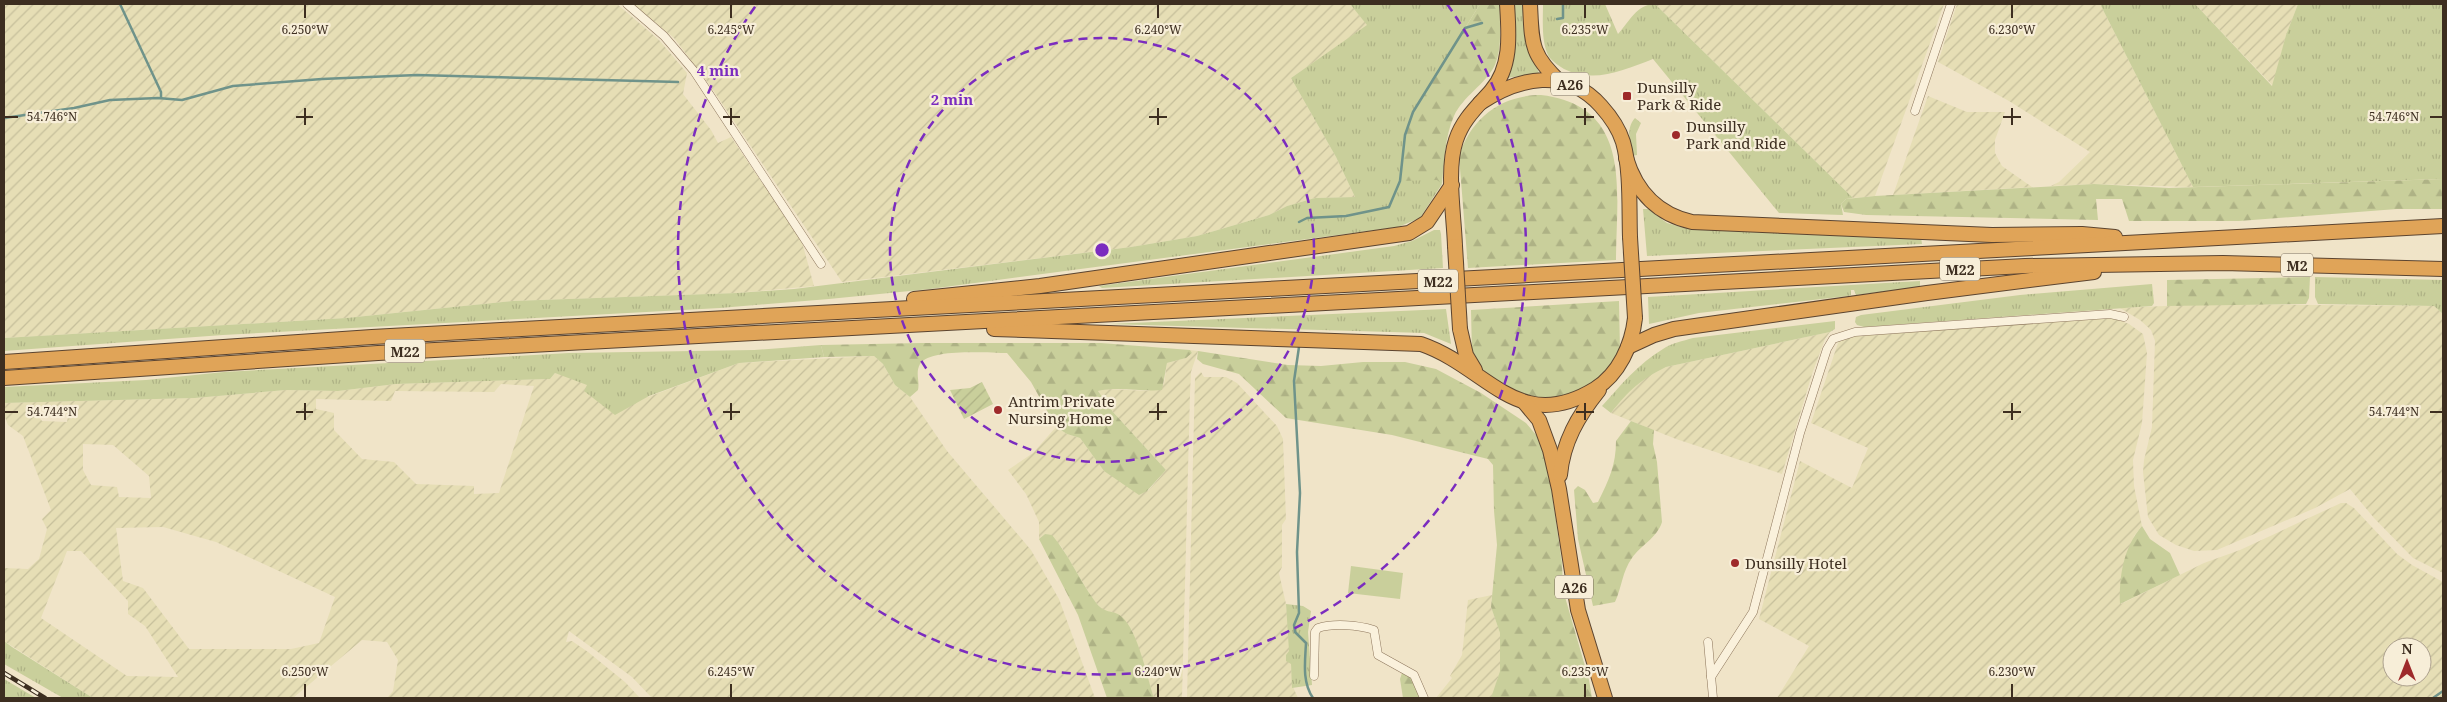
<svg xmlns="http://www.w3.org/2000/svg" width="2447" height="702" font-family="'Noto Serif',serif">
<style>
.farmland{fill:url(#farmland-furrows);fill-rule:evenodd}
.grass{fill:url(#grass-tufts)}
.forest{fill:url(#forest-firs)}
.garden{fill:url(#garden-furrows)}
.pitch{fill:#c9cf9b}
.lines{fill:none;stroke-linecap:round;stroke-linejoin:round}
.stream{stroke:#6f938a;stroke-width:2.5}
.street-casing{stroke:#8d765c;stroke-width:9}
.highway-casing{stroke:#5b4430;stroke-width:16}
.street{stroke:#faf1dc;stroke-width:8}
.highway{stroke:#e0a458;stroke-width:14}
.rail-casing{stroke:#3d2e20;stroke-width:4.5}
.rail{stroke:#f7eed8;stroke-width:2.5;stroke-dasharray:8;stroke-linecap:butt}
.highway-bridge-casing{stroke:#5b4430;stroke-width:16;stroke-linecap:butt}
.highway-bridge{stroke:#e0a458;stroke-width:14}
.ticks{fill:none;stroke:#3d2e20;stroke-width:2}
.ring{fill:none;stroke:#7b2cbf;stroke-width:2.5;stroke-dasharray:9 6}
.poi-dot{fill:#9e2a2b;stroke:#f7eed8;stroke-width:2}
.labels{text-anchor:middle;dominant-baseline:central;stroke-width:4.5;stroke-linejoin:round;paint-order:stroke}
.shield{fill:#f7eed8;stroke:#756857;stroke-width:1}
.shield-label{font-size:14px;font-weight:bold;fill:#3d2e20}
.poi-label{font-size:15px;fill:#3d2e20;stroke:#f7eed8;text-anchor:start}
.ticks-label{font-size:12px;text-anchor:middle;fill:#3d2e20;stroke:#f7eed8;stroke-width:4.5;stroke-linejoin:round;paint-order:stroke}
.centre{fill:#7b2cbf;stroke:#f7eed8;stroke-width:2.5}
.ring-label{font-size:15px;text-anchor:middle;font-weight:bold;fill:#7b2cbf;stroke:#f7eed8;stroke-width:4.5;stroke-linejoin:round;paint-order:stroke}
</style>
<defs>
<pattern id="farmland-furrows" width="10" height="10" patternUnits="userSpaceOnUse" patternTransform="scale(1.25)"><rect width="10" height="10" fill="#e6deb5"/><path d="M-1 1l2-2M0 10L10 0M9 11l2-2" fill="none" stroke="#c6bf9b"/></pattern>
<pattern id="grass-tufts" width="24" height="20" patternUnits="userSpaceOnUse" patternTransform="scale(1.25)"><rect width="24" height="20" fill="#c9cf9b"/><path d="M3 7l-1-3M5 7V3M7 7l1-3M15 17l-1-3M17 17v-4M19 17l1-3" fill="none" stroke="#aeb285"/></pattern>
<pattern id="forest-firs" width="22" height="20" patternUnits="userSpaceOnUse" patternTransform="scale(1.25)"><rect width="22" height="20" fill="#c9cf9b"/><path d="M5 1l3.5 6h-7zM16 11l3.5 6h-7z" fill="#aeb285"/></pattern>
<pattern id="garden-furrows" width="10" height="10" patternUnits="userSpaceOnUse" patternTransform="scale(1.25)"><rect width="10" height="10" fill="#c9cf9b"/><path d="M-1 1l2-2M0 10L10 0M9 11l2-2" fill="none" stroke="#aeb285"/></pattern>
</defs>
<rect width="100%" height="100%" fill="#f0e4c8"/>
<g class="farmland">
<polygon points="4,4 617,4 659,40 687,73 683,94 711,130 718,143 731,137 802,242 814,286 737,293 512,301 346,318 4,338"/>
<polygon points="633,4 1350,4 1368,25 1291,78 1336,157 1355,197 1315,198 1287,206 1269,215 1197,236 1131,247 842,282 709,84 674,38"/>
<polygon points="1655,4 1944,4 1875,196 1853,198"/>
<polygon points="1957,4 2100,4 2193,187 2094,184 2051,186 2059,182 2090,152 2009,101 1938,62"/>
<polygon points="2195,4 2298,4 2286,35 2273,86"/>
<polygon points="1928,96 1967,112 2005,112 1995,140 1995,153 2002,166 2032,187 1893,195"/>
<polygon points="2209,304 2434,306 2443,314 2443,573 2413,558 2374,518 2350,489 2315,508 2217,550 2194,551 2176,545 2159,535 2148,517 2143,472 2144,460 2152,427 2155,341 2151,330 2140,320 2120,308"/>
<path d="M 2113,318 L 2129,324 L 2143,334 L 2147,353 L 2142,423 L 2133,460 L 2134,486 L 2142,526 L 2134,536 L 2121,604 L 2204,563 L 2240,550 L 2341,503 L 2346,503 L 2354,508 L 2397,554 L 2412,565 L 2443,582 L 2443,698 L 1777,698 L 1809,646 L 1759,619 L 1800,461 L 1852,488 L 1868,448 L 1811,423 L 1839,340 L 1850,336 ZM 2392,647 L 2422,647 L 2422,677 L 2392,677 Z"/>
<polygon points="1830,332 1825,339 1812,374 1782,474 1676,439 1611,413 1629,389 1644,378 1666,367"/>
<polygon points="1190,350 1198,351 1191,372 1190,394 1182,698 1154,698 1132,630 1112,612 1104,611 1094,601 1061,546 1045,534 1039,539 1039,522 1026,494 1008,470 1033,453 1056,427 1067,434 1080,438 1104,471 1148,491 1166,470 1113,412 1098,391 1107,389 1148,391 1164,384 1167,363 1186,358 1192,353"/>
<path d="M 874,356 L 883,364 L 895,385 L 910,397 L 947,451 L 1031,550 L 1059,599 L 1095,698 L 652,698 L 632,677 L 569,631 L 566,642 L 572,641 L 588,652 L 625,682 L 640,698 L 387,698 L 393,691 L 398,660 L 387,642 L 362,640 L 293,698 L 93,698 L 4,641 L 4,568 L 28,569 L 39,559 L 47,529 L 42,519 L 51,510 L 23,436 L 8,425 L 4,415 L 4,403 L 195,398 L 286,390 L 338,391 L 396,384 L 550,379 L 555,373 L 648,397 L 739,363 ZM 501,384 L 534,386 L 499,493 L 474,494 L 474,486 L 416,484 L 394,462 L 362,459 L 334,430 L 334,413 L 316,409 L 316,399 L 391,401 L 395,391 L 494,392 ZM 35,406 L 60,406 L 68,416 L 67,422 L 42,421 L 34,411 ZM 83,444 L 113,445 L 149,476 L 151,498 L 119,497 L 117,487 L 91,485 L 83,470 ZM 163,527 L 216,542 L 335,597 L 319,643 L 291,649 L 189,649 L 143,588 L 123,581 L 116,528 ZM 67,551 L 81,551 L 128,601 L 128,614 L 145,626 L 178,677 L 127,676 L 41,618 Z"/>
<polygon points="1201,372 1204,377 1226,377 1237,383 1277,426 1283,439 1286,519 1282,525 1282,567 1279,573 1286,604 1293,687 1298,698 1187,698 1195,378"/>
<polygon points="1492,595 1491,607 1500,633 1500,671 1492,697 1436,698 1452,678 1450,676 1462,655 1468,600"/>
</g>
<g class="grass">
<polygon points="1350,4 1480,4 1413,112 1405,135 1442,184 1420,218 1398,227 930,289 829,299 720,308 223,335 4,351 4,338 346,318 512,301 737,293 794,289 1131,247 1197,236 1269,215 1287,206 1315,198 1355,197 1336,157 1291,78 1367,25"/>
<polygon points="1512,4 1525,4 1527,44 1539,73 1507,78"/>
<path d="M 1543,4 L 1605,4 L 1618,34 C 1629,22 1637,4 1655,4 L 1853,198 L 1846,199 L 1841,204 L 1843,215 L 1779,213 L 1653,59 C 1624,70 1594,84 1564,69 C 1559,66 1553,62 1549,57 C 1541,43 1543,20 1543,4 Z"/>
<polygon points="2100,4 2195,4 2272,86 2286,35 2298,4 2443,4 2443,179 2193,187"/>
<path d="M 1635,118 L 1641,123 L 1636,134 L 1637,155 L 1632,156 C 1631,143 1625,129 1635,118 Z"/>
<polygon points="1643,209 1648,209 1667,223 1684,228 1921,237 1922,244 1647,256"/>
<polygon points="1434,230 1440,230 1441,234 1443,268 1102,288 1099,286 1394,246 1412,241"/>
<polygon points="2315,277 2443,280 2443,314 2434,306 2318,304 2315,297"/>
<polygon points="1920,281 1920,287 1856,295 1854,290 1851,290 1851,295 1848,296 1699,313 1649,324 1648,297"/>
<polygon points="2152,284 2154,303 2152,306 1864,327 1857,325 1855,322 1856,317 1861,315 2020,295"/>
<polygon points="1446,309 1451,344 1424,333 1109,324"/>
<path d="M 1835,321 L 1835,329 L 1830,332 L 1666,367 C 1640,380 1629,390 1611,413 L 1602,406 C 1620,386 1639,363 1663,349 C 1671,343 1683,341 1693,338 Z"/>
<polygon points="821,345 824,357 739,363 649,396 615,415 584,391 587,385 555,373 550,379 396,384 338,391 286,390 195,398 4,403 4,387 146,380 224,372 500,357 569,353 754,350"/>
<polygon points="1286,604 1303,606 1311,611 1308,632 1312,685 1292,688 1291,664 1286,661 1286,655 1289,651"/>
<polygon points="4,641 12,647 93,698 63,698 4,664"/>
<polygon points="4,679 36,698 4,698"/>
</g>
<g class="forest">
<path d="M 1480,4 L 1500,4 C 1499,24 1503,46 1495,65 C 1485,85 1463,96 1454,116 C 1445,136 1444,163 1442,184 L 1437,180 L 1400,181 L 1405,135 L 1413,112 Z"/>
<path d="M 1541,95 C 1634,106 1616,192 1616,260 L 1468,268 L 1459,156 C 1471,118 1501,95 1541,95 Z"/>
<polygon points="2443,179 2443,209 2397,209 2239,221 2129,221 2122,199 2096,199 2098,220 1866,215 1844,212 1841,204 1846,199 1875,196 2094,184 2169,188"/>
<polygon points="2310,277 2309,298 2306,304 2167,306 2167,280"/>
<polygon points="1619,301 1620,351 1615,360 1603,376 1578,393 1548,400 1518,395 1484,372 1472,354 1471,310"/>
<path d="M 921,343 L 1101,343 L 1190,350 L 1192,353 L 1186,358 L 1167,363 L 1162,390 C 1142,392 1118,386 1098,391 L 1113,412 L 1166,470 L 1147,491 L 1139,495 L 1104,471 L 1080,438 L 1067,434 L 1056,427 L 1031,382 L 1007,353 C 988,353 930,348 920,364 C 915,373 920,381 918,390 L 910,397 L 895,385 L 883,364 L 874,356 L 824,357 L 821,345 Z"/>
<polygon points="1198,351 1288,365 1321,366 1363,362 1405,362 1436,369 1481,393 1526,423 1537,436 1548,465 1562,563 1563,590 1589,680 1592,698 1491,698 1500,671 1500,633 1491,607 1497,545 1494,511 1493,465 1488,459 1392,435 1286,418 1239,374 1203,364 1197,359"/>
<path d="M 1631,421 L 1654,430 L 1653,444 L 1657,462 L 1662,522 C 1657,538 1640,546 1632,558 C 1622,572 1622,587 1615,602 L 1593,606 L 1578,539 L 1574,490 L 1578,486 L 1585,490 L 1593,503 L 1598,502 C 1609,480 1616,465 1616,441 Z"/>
<path d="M 2142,526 L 2150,539 L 2170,553 L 2180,575 L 2120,604 C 2119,577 2123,548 2142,526 Z"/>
<path d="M 1045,534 L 1052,535 C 1069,555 1079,579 1094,600 C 1105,616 1112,608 1122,617 C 1138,631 1147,677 1154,698 L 1107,698 L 1078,615 L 1039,539 Z"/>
<polygon points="1402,673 1408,673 1421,698 1403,698 1400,679"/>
</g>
<polygon class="garden" points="982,382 993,404 964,419 950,390 970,388"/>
<polygon class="pitch" points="1351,566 1403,573 1400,599 1348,593"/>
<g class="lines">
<g class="stream">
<polyline points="120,4 161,92 161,98"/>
<polyline points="1557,19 1563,18 1563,4"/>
<polyline points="4,118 74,108 110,100 158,98 182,100 233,86 322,79 417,75 678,82"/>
<polyline points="1299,222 1307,218 1346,216 1389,207 1400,181 1405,135 1413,112 1465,28 1482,23"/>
<path d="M 1299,347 L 1294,381 L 1300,493 L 1297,552 L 1299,613 L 1294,625 L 1295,632 L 1306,643 C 1305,662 1302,682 1313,698"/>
<polyline points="2433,698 2443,691"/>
</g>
<defs>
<g id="street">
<polyline points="627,4 664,36 694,71 821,264"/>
<polyline points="1915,111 1951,4"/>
<polyline points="1708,642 1713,698"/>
<path d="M 1314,676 L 1315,632 L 1318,628 C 1334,623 1358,625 1374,630 L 1378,655 L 1414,675 L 1424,698"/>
<polyline points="1711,677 1753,612 1800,433 1827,349 1833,339 1855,332 2110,314 2124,317"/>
</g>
<g id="highway">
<path d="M 1530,4 C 1532,43 1530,54 1560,82"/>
<path d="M 1480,103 C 1519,77 1566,67 1601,106 C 1610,116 1619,129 1623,142 C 1631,170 1629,208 1630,237"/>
<path d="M 1626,158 C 1636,191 1656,214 1692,222 L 1992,235 L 2082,234 L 2115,237"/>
<path d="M 1455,246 C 1454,215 1446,169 1456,140 C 1463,119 1477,107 1491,91 C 1512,67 1509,34 1507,4"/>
<polyline points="914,299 1040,286 1409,233 1427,222 1452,185"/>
<path d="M 994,329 L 1421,344 C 1488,367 1518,436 1595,389 C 1619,374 1632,345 1635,318"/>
<polyline points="1460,329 1466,355 1475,370"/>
<polyline points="1628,347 1654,335 1674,329 1927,293 2094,272"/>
<polyline points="4,362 372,337 2443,226"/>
<polyline points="4,378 378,353 2025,266 2223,263 2443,269"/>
<polyline points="1524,402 1539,420 1550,450 1559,489 1578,610 1605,698"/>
<path d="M 1560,475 C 1563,442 1578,416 1599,390"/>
</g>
</defs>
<use href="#street" class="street-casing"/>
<use href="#highway" class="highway-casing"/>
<use href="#street" class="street"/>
<use href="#highway" class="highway"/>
<defs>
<polyline id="rail" points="4,673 45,698"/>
</defs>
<use href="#rail" class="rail-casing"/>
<use href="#rail" class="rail"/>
<defs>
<g id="highway-bridge">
<polyline points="1630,237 1635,318"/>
<polyline points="1455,246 1460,329"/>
</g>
</defs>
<use href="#highway-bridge" class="highway-bridge-casing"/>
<use href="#highway-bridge" class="highway-bridge"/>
</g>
<path class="ticks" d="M 305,5 L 305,18M 731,5 L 731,18M 1158,5 L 1158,18M 1585,5 L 1585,18M 2012,5 L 2012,18M 305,108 L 305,125M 731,108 L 731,125M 1158,108 L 1158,125M 1585,108 L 1585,125M 2012,108 L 2012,125M 5,117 L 18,117M 296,117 L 313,117M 723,117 L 740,117M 1149,117 L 1167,117M 1576,117 L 1594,117M 2003,117 L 2021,117M 2430,117 L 2442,117M 305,403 L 305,420M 731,403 L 731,420M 1158,403 L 1158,420M 1585,403 L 1585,420M 2012,403 L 2012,420M 5,412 L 18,412M 296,412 L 313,412M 723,412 L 740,412M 1149,412 L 1167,412M 1576,412 L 1594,412M 2003,412 L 2021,412M 2430,412 L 2442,412M 305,684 L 305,697M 731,684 L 731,697M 1158,684 L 1158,697M 1585,684 L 1585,697M 2012,684 L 2012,697"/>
<g class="ring">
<circle cx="1102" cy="250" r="212"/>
<path d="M1447 4A424 424 0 1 1 757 4"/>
</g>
<g class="poi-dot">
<rect x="1622" y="91" width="10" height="10" rx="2.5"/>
<circle cx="1676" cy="135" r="5"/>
<circle cx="998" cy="410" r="5"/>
<circle cx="1735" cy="563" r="5"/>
</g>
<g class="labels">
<g class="shield">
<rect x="1551" y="72.5" width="38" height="23" rx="4"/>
<rect x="2281" y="253.5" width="32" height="23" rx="4"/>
<rect x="1940" y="257.5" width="40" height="23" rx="4"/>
<rect x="1418" y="269.5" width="40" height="23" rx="4"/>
<rect x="385" y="339.5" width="40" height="23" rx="4"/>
<rect x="1555" y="575.5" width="38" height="23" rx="4"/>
</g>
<g class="shield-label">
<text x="1570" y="84">A26</text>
<text x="2297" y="265">M2</text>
<text x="1960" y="269">M22</text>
<text x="1438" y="281">M22</text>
<text x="405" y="351">M22</text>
<text x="1574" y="587">A26</text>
</g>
<g class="poi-label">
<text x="1637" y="87">Dunsilly<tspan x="1637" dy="17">Park &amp; Ride</tspan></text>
<text x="1686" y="126">Dunsilly<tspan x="1686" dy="17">Park and Ride</tspan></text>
<text x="1008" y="401">Antrim Private<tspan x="1008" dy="17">Nursing Home</tspan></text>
<text x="1745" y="563">Dunsilly Hotel</text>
</g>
</g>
<g class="ticks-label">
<text x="305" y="34">6.250°W</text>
<text x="731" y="34">6.245°W</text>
<text x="1158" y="34">6.240°W</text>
<text x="1585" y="34">6.235°W</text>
<text x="2012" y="34">6.230°W</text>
<text x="52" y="121">54.746°N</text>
<text x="2394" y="121">54.746°N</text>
<text x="52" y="416">54.744°N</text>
<text x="2394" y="416">54.744°N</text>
<text x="305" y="676">6.250°W</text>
<text x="731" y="676">6.245°W</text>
<text x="1158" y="676">6.240°W</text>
<text x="1585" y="676">6.235°W</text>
<text x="2012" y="676">6.230°W</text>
</g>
<circle cx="1102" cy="250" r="8" class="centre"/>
<g class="ring-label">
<text x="718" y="76">4 min</text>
<text x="952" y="105">2 min</text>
</g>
<rect width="2447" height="702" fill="none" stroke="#3d2e20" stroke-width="10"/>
<g transform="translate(2407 662)"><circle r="24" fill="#f7eed8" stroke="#ada18e"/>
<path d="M0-4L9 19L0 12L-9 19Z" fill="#9e2a2b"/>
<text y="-8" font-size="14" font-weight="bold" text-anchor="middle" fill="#3d2e20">N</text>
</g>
</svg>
